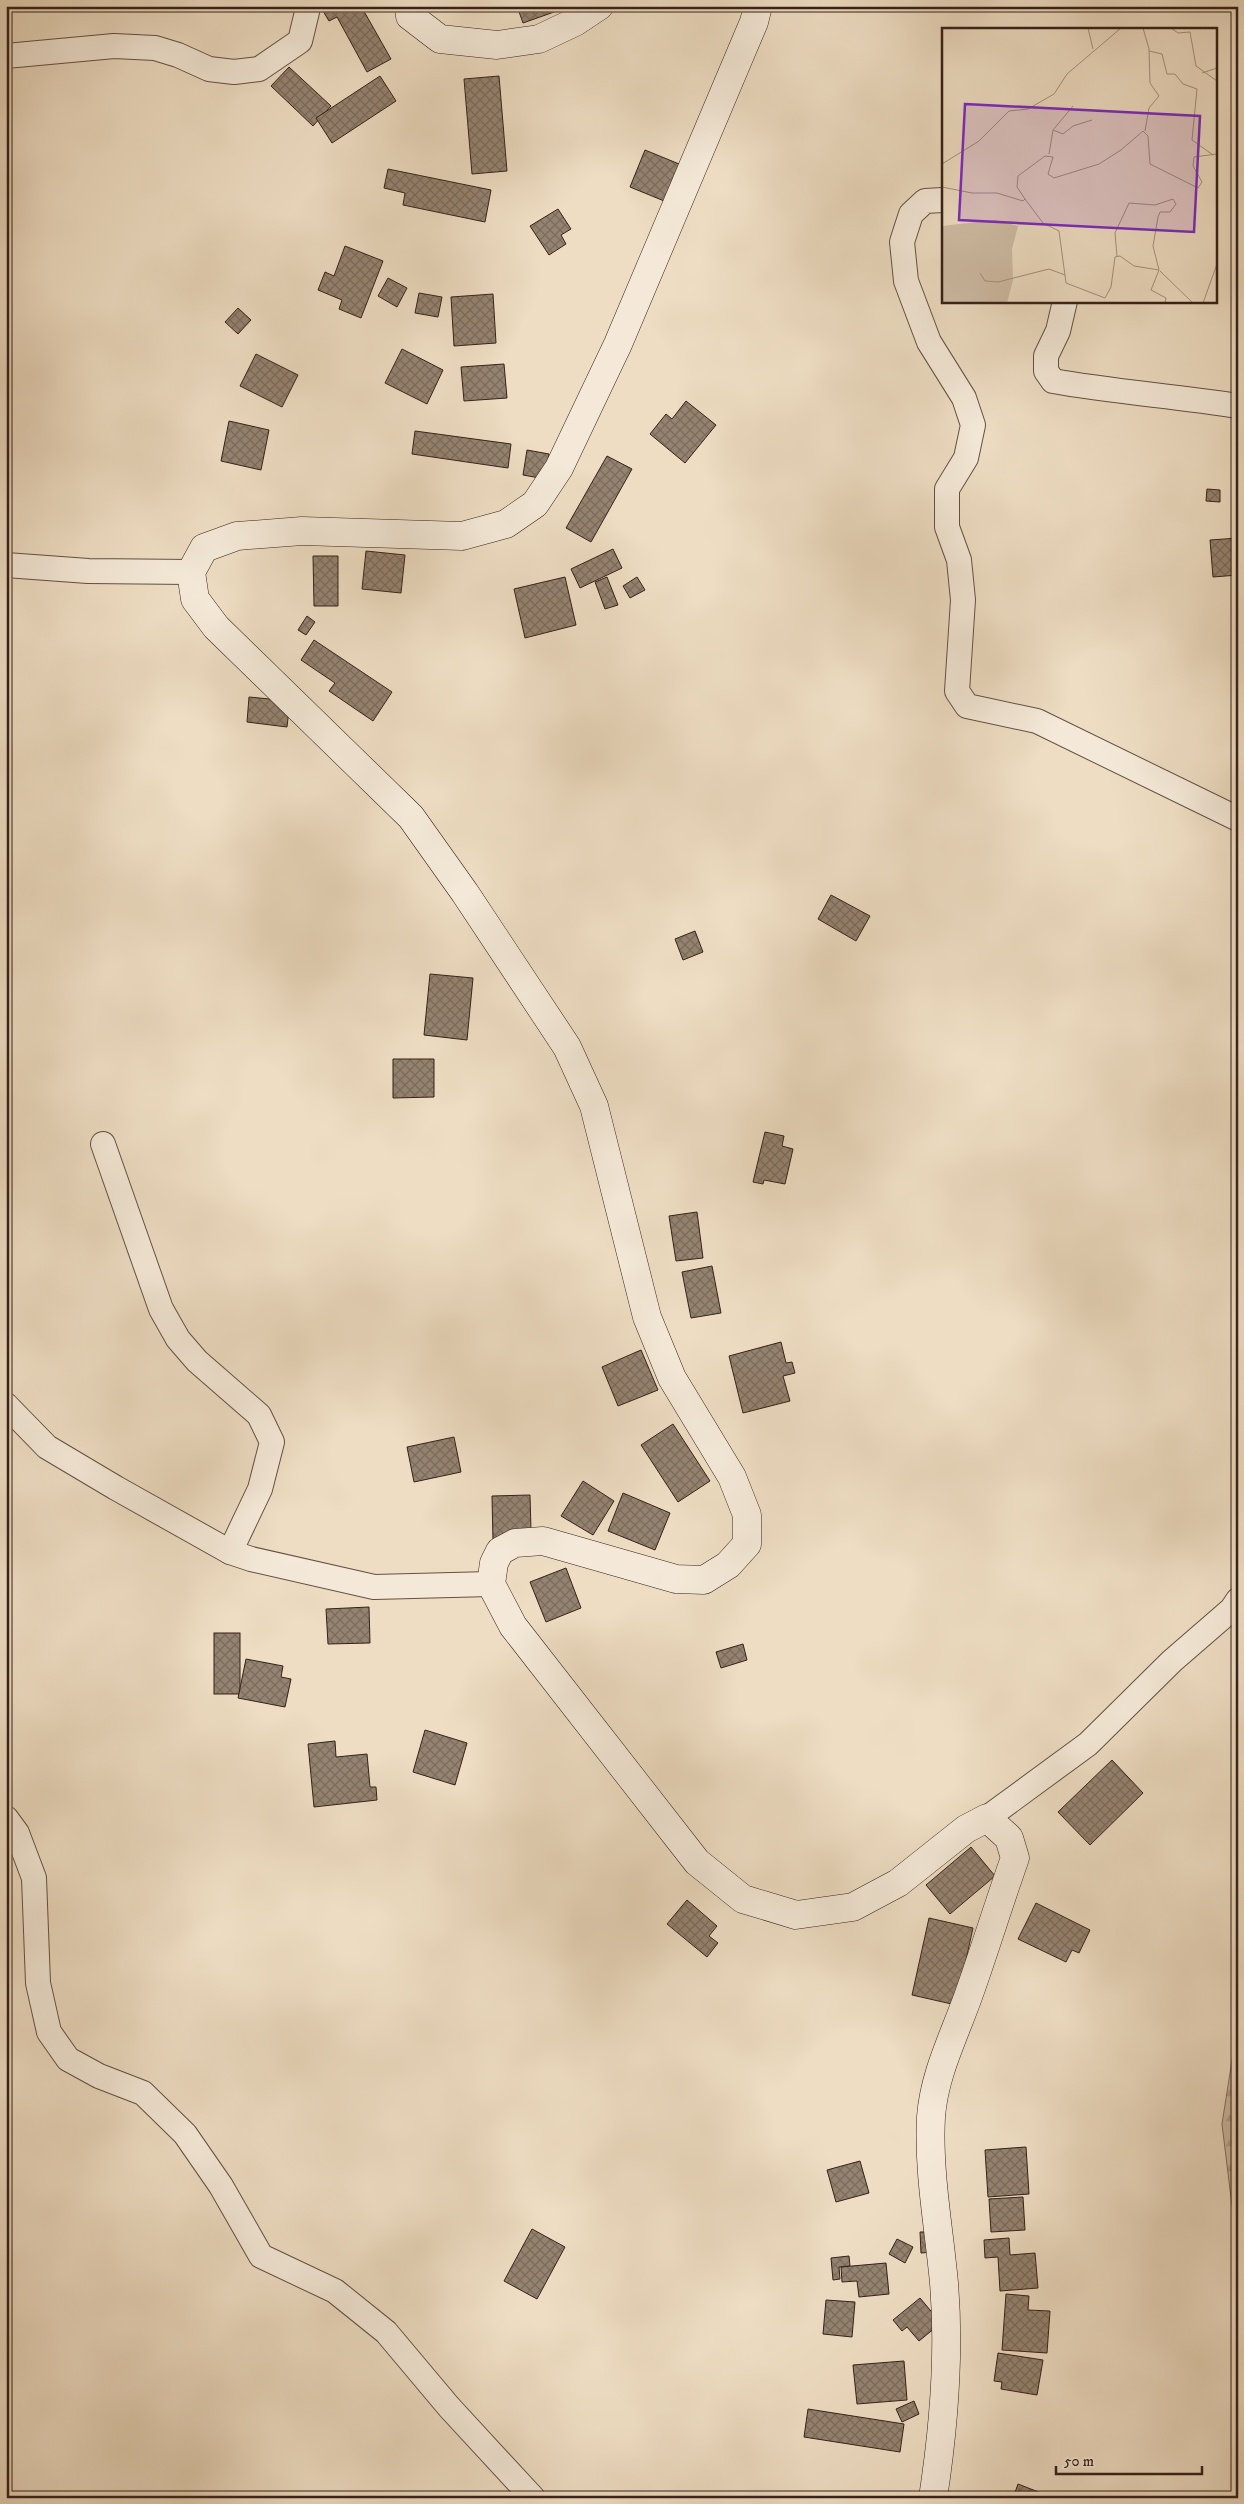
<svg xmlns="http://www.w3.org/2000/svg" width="1244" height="2504" font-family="'IM FELL DW Pica',serif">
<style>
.forest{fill:url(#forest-firs);stroke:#826f60}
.building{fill:url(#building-cross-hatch);stroke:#352119}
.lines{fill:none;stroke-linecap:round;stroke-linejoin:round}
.minor-casing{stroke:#635044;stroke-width:26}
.secondary-casing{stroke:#352119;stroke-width:29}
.minor{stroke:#f4e9d8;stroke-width:24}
.secondary{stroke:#f4e9d8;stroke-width:28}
.inset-road{fill:none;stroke:#a4927f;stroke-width:1}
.view{fill:#7b2cbf;fill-opacity:0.15;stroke:#7b2cbf;stroke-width:2.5}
.inset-edge{fill:none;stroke:#352119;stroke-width:2.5}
</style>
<defs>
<pattern id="forest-firs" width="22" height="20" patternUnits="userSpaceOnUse" patternTransform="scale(1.25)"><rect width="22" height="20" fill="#cfbda6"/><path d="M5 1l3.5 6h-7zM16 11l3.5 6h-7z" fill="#b2a28e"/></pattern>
<pattern id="building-cross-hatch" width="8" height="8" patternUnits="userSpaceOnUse" patternTransform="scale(1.25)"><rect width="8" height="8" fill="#958371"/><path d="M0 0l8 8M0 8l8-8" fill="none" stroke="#7a6b5c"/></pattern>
</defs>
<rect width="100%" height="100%" fill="#eeddc3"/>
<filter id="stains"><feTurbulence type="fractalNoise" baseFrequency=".004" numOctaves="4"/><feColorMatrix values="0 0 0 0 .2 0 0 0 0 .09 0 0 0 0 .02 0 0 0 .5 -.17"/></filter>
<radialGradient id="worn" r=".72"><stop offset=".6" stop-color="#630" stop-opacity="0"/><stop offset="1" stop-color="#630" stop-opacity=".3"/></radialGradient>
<polygon class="forest" points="1238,2022 1238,2255 1222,2124"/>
<g class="building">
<polygon points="320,6 361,6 391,59 367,72 337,17 329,21"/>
<polygon points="517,6 571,6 523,23"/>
<polygon points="289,67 331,106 313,126 271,86"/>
<polygon points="380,76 396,101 332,143 316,118"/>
<polygon points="499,76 507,171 472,174 464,79"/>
<polygon points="645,150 684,166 669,203 630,187"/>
<polygon points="388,169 491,190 485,222 403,205 405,193 384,188"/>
<polygon points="558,209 571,229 561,235 566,244 549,255 530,226"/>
<polygon points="345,246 383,261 361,318 339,309 342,300 318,290 325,272 334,276"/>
<polygon points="388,278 407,288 397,307 378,296"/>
<polygon points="419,293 442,297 438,317 415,313"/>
<polygon points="493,294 496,343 454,346 451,297"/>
<polygon points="238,308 251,320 238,334 225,322"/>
<polygon points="402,349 443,370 427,404 385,383"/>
<polygon points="256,354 298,375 282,407 240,386"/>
<polygon points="504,364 507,398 464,401 461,367"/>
<polygon points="686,401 716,425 685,463 650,434 666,414 672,419"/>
<polygon points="229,421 269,430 261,470 221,461"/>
<polygon points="415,431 511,444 508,468 412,454"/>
<polygon points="527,450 549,454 545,479 523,475"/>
<polygon points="607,456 632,469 591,542 566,528"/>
<polygon points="1207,489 1220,490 1220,502 1206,501"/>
<polygon points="1238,538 1238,575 1213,577 1210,540"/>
<polygon points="613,549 622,568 580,588 571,569"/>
<polygon points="366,551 405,555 401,593 362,589"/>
<polygon points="313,556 338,556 338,606 314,606"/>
<polygon points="565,577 576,625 525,638 514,589"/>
<polygon points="607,577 618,605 605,609 595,582"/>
<polygon points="637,577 645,590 630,598 623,586"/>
<polygon points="307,616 315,622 306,635 298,630"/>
<polygon points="314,640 392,692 373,721 329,691 335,683 301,660"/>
<polygon points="249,697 290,701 287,727 247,722"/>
<polygon points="831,895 870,916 856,941 818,919"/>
<polygon points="695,931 703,952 683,960 675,939"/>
<polygon points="430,974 473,978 467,1040 424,1035"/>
<polygon points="393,1059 434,1059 434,1097 393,1098"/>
<polygon points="765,1132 784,1136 782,1146 793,1149 785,1184 764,1180 763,1184 753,1182"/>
<polygon points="697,1212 703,1258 676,1261 669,1216"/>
<polygon points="712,1266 721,1313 691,1318 682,1272"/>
<polygon points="781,1342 786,1363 792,1362 795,1373 783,1376 790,1401 743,1413 729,1356"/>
<polygon points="641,1350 658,1390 618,1406 602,1367"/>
<polygon points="673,1424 710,1481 678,1502 641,1445"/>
<polygon points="454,1437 461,1472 414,1482 407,1447"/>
<polygon points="583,1481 614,1501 593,1535 561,1516"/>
<polygon points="623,1493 670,1513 655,1550 608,1531"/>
<polygon points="530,1495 531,1531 493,1542 492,1496"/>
<polygon points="566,1568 581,1608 546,1622 530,1582"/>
<polygon points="369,1607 370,1643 328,1644 326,1609"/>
<rect x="214" y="1633" width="26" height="61"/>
<polygon points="743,1644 747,1660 721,1668 716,1652"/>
<polygon points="246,1659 283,1666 281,1677 291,1679 285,1707 238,1698"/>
<polygon points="425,1730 467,1743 455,1785 413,1772"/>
<polygon points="335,1741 336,1757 367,1754 370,1787 376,1787 377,1800 314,1807 308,1744"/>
<polygon points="1112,1760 1143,1793 1090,1845 1058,1812"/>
<polygon points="971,1847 995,1876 950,1914 926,1885"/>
<polygon points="687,1900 717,1926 709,1936 718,1943 707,1957 667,1924"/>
<polygon points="1036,1903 1090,1930 1079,1953 1072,1950 1066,1962 1018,1939"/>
<polygon points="929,1918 973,1928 956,2005 912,1995"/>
<polygon points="1026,2147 1029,2194 988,2197 985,2150"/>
<polygon points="860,2161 869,2193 836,2202 827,2170"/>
<polygon points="1023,2197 1025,2230 991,2232 989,2199"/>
<polygon points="532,2229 565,2247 537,2299 504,2281"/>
<polygon points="920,2232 932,2232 933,2252 921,2253"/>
<polygon points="1009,2238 1010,2255 1035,2253 1038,2288 1000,2291 998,2257 985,2258 984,2240"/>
<polygon points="897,2239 913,2247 905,2263 889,2254"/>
<polygon points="849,2256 850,2266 839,2267 840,2279 833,2280 831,2258"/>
<polygon points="886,2263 889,2294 859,2297 857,2281 842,2282 841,2267"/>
<polygon points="1006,2294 1029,2296 1028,2310 1050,2311 1047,2353 1002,2350"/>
<polygon points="920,2298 941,2323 919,2341 907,2327 902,2331 893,2320"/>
<polygon points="826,2300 855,2302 852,2337 823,2334"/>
<polygon points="998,2353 1043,2360 1037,2395 1001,2389 1002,2382 994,2381"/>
<polygon points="904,2361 907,2400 857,2404 853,2365"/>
<polygon points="914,2401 919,2414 902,2422 896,2409"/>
<polygon points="808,2409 904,2424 900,2452 804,2437"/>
<polygon points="1018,2484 1054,2498 1013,2498"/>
</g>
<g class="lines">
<defs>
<g id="minor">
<polyline points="6,56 114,46 155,48 178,55 209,69 234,72 259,69 300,41 307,12 305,6"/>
<polyline points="943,200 925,201 911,214 902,242 906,281 929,342 964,398 973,425 966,458 947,489 947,527 959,560 963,600 957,691 967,706 1037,721 1238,819"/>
<path d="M 1065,301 L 1058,331 L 1046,356 L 1046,371 L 1053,381 C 1114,392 1176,396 1238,406"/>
<polyline points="6,565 88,571 191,572"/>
<polyline points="103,1144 161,1309 178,1339 197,1361 259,1415 272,1442 260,1489 230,1552"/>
<polyline points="6,1405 47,1447 116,1488 230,1552 251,1559 374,1587 491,1584"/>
<polyline points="6,1818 17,1833 34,1878 38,1983 49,2032 68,2059 99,2076 143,2093 185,2134 221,2186 261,2256 335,2291 386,2332 449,2407 533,2498"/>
<polyline points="987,1818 1088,1744 1172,1661 1232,1609 1238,1600"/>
</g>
<g id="secondary">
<polyline points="409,6 410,16 440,39 497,45 539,39 575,22 599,6"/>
<path d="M 758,6 L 754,22 L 618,344 L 559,468 L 535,504 L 506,524 L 462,536 L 302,531 L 237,536 L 204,548 L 191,572 L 195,599 L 216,627 L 411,817 L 465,893 L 567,1047 L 594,1106 L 647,1317 L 672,1378 L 732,1477 L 747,1515 L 747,1544 L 728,1565 L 704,1580 L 676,1579 L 543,1541 L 515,1543 L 500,1551 L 494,1563 L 491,1584 L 513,1626 L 697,1862 L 743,1899 L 796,1915 L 853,1907 L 898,1883 L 966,1829 L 987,1818 L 1009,1838 L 1015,1858 C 999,1903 985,1949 969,1994 C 955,2034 934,2074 931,2117 C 928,2172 939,2228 944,2283 C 950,2355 944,2426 933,2498"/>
</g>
</defs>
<use href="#minor" class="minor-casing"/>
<use href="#secondary" class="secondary-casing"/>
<use href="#minor" class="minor"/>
<use href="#secondary" class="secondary"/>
</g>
<g transform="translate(942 28)">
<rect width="275" height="275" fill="#eeddc3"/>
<path d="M 53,192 L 76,198 L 70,221 L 71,252 L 65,275 L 0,275 L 0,198 Z" fill="#cfbda6"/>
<path class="inset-road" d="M 146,0 L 151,21M 201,0 L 207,21 L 208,55 L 217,68 L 207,80 L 203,103M 229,0 L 236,5 L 248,4 L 254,38 L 275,53M 207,23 L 220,26 L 225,46 L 233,46 L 241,56 L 255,61 L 250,112 L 271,127M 260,45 L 275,40M 111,102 L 121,106 L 131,98 L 150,92M 107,126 L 111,102 L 131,78M 0,136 L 37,113 L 67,83 L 86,81 L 112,66 L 125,46 L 179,0M 0,159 L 30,165 L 55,165 L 81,173 L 83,171 L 75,159 L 76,148 L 103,128 L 111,129 L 106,146 L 112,150 L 157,136 L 179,122 L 201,103 L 206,108 L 208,136 L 256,160 L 260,154 L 251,138 L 252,129 L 275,126M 83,171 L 101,195 L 117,203 L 124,255 L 163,270 L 169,259 L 173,229 L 178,228 L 192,238 L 217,242 L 209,262 L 224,270 L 223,275M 175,228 L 173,205 L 187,175 L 213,177 L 231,171 L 234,176 L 228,184 L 218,184 L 216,189 L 211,218 L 217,242M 218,243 L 251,275M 38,245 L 43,253 L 56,254 L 107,241 L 123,247M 261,275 L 275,236"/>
<path class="view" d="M 23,76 L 258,88 L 252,204 L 17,192 Z"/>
<rect width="275" height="275" class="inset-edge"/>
</g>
<rect width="1244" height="2504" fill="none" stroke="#eeddc3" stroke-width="25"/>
<rect x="8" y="8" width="1229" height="2489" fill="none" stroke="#352119" stroke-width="2.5"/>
<rect x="12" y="12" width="1219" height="2479" fill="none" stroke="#352119"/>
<path d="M1056 2466v8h146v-8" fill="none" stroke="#352119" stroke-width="2.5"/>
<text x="1064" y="2466" font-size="15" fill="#352119" stroke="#f4e9d8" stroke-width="4" paint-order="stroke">50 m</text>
<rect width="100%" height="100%" filter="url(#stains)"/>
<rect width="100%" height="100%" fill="url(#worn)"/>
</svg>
